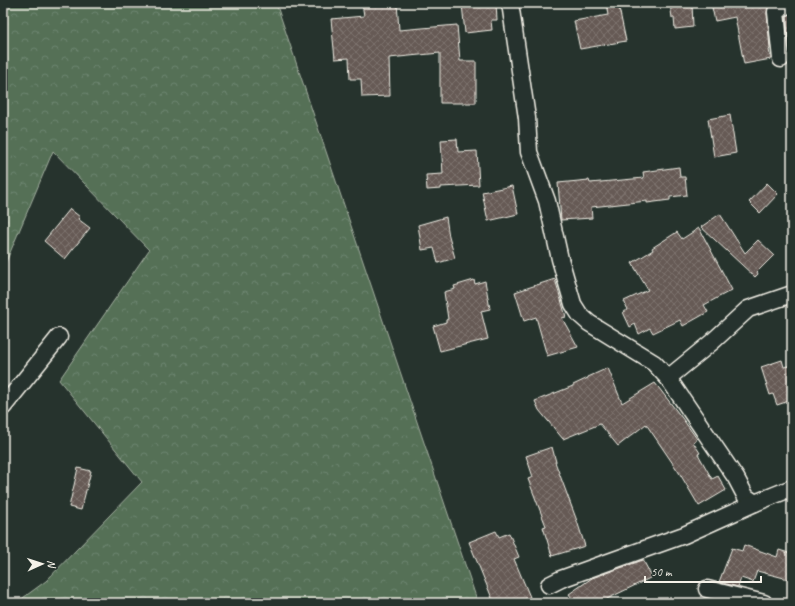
<svg xmlns="http://www.w3.org/2000/svg" width="795" height="606" font-family="Caveat,sans-serif">
<style>
.forest{fill:url(#forest-crowns);stroke:#a4b0a0}
.building{fill:url(#building-cross-hatch);stroke:#f4f1e8}
.lines{fill:none;stroke-linecap:round;stroke-linejoin:round}
.minor-casing{stroke:#f4f1e8;stroke-width:19}
.minor{stroke:#26332d;stroke-width:16}
</style>
<defs>
<pattern id="forest-crowns" width="20" height="18" patternUnits="userSpaceOnUse"><rect width="20" height="18" fill="#547057"/><path d="M2 6a3 3 0 1 1 6 0M12 15a3 3 0 1 1 6 0" fill="none" stroke="#6d856f"/></pattern>
<pattern id="building-cross-hatch" width="8" height="8" patternUnits="userSpaceOnUse"><rect width="8" height="8" fill="#665a54"/><path d="M0 0l8 8M0 8l8-8" fill="none" stroke="#7c726d"/></pattern>
</defs>
<rect width="100%" height="100%" fill="#26332d"/>
<filter id="ink" filterUnits="userSpaceOnUse"><feTurbulence type="fractalNoise" baseFrequency=".025" numOctaves="2"/><feDisplacementMap in="SourceGraphic" scale="8" xChannelSelector="R" yChannelSelector="G"/><feConvolveMatrix kernelMatrix="1 2 1 2 8 2 1 2 1" color-interpolation-filters="sRGB"/></filter>
<g filter="url(#ink)">
<polygon class="forest" points="3,3 276,3 478,603 16,603 46,581 142,482 59,380 149,250 53,151 3,269"/>
<g class="building">
<polygon points="362,3 397,3 399,30 457,25 460,61 476,61 476,103 440,103 440,53 389,58 390,96 362,97 361,79 350,79 349,58 335,59 331,19 364,16"/>
<polygon points="478,3 496,3 497,20 491,20 492,30 465,33 462,4"/>
<polygon points="606,3 618,3 626,41 580,49 574,21 608,15"/>
<polygon points="670,3 692,3 693,27 675,29 674,18 672,18"/>
<polygon points="711,3 772,3 768,8 767,13 770,49 769,50 771,59 744,64 735,17 715,21"/>
<polygon points="792,13 792,47 789,48 786,17"/>
<polygon points="730,115 736,153 714,157 708,119"/>
<polygon points="457,139 458,152 477,151 479,185 441,187 441,189 427,190 426,175 443,174 441,140"/>
<polygon points="679,167 680,177 685,177 687,195 670,197 670,200 647,203 647,201 591,207 592,218 561,220 558,183 589,180 590,183 644,178 643,172"/>
<polygon points="767,183 778,194 760,213 749,202"/>
<polygon points="512,186 518,214 488,221 482,192"/>
<polygon points="70,209 80,217 78,219 90,228 65,259 44,241"/>
<polygon points="720,214 745,253 758,240 774,255 757,272 758,274 755,277 701,227"/>
<polygon points="446,217 449,237 455,258 438,263 434,248 422,250 418,225"/>
<polygon points="699,228 732,290 704,305 708,312 683,326 680,320 653,333 650,328 639,334 635,324 630,327 623,312 628,310 624,301 648,290 632,263 653,250 652,248 677,232 682,239"/>
<polygon points="555,279 566,317 562,318 578,347 547,356 536,317 524,321 515,292"/>
<polygon points="474,280 475,284 485,281 490,309 481,311 488,339 440,351 433,326 446,322 446,320 448,319 444,292 455,289 454,286"/>
<polygon points="782,360 784,367 792,365 792,400 777,405 773,394 770,395 761,367"/>
<polygon points="608,368 622,403 655,383 682,418 697,439 693,442 700,453 698,454 712,479 718,476 726,490 699,506 680,474 646,424 618,446 600,424 563,439 539,410 535,401 573,386 573,385 588,378 588,377"/>
<polygon points="552,447 556,462 555,462 577,521 585,546 552,556 543,527 546,526 528,479 533,477 526,456"/>
<polygon points="78,468 91,471 81,510 69,507"/>
<polygon points="496,531 499,537 509,533 519,557 514,559 530,597 517,603 494,603 469,542"/>
<polygon points="744,545 777,557 779,550 792,554 792,580 757,571 753,582 741,578 738,587 719,582 732,548 742,551"/>
<polygon points="643,560 652,577 607,599 610,603 575,603 569,594 592,578"/>
</g>
<g class="lines">
<defs>
<g id="minor">
<polyline points="510,3 527,118 529,152 547,201 560,259 573,304 580,315 589,323 654,363 668,378 736,478 746,497 755,503 792,488"/>
<polyline points="781,59 776,12 790,3"/>
<polyline points="668,378 712,342 748,309 792,294"/>
<polyline points="3,407 59,337"/>
<polyline points="549,585 561,579 684,535 755,503"/>
<polyline points="707,589 764,603"/>
</g>
</defs>
<use href="#minor" class="minor-casing"/>
<use href="#minor" class="minor"/>
</g>
</g>
<rect width="795" height="606" fill="none" stroke="#26332d" stroke-width="16"/>
<rect x="8" y="8" width="779" height="590" fill="none" stroke="#f4f1e8" stroke-width="1.5" filter="url(#ink)"/>
<g transform="translate(42 564) rotate(87)" stroke="#26332d" stroke-width="3" paint-order="stroke">
<path d="M0-3L7 15L0 10L-7 15Z" fill="#f4f1e8"/>
<text y="-6" font-size="11" font-weight="bold" text-anchor="middle" fill="#f4f1e8">N</text>
</g>
<path d="M645 576v6h116v-6" fill="none" stroke="#f4f1e8" stroke-width="2"/>
<text x="651" y="576" font-size="12" fill="#f4f1e8" stroke="#26332d" stroke-width="3" paint-order="stroke">50 m</text>
</svg>
